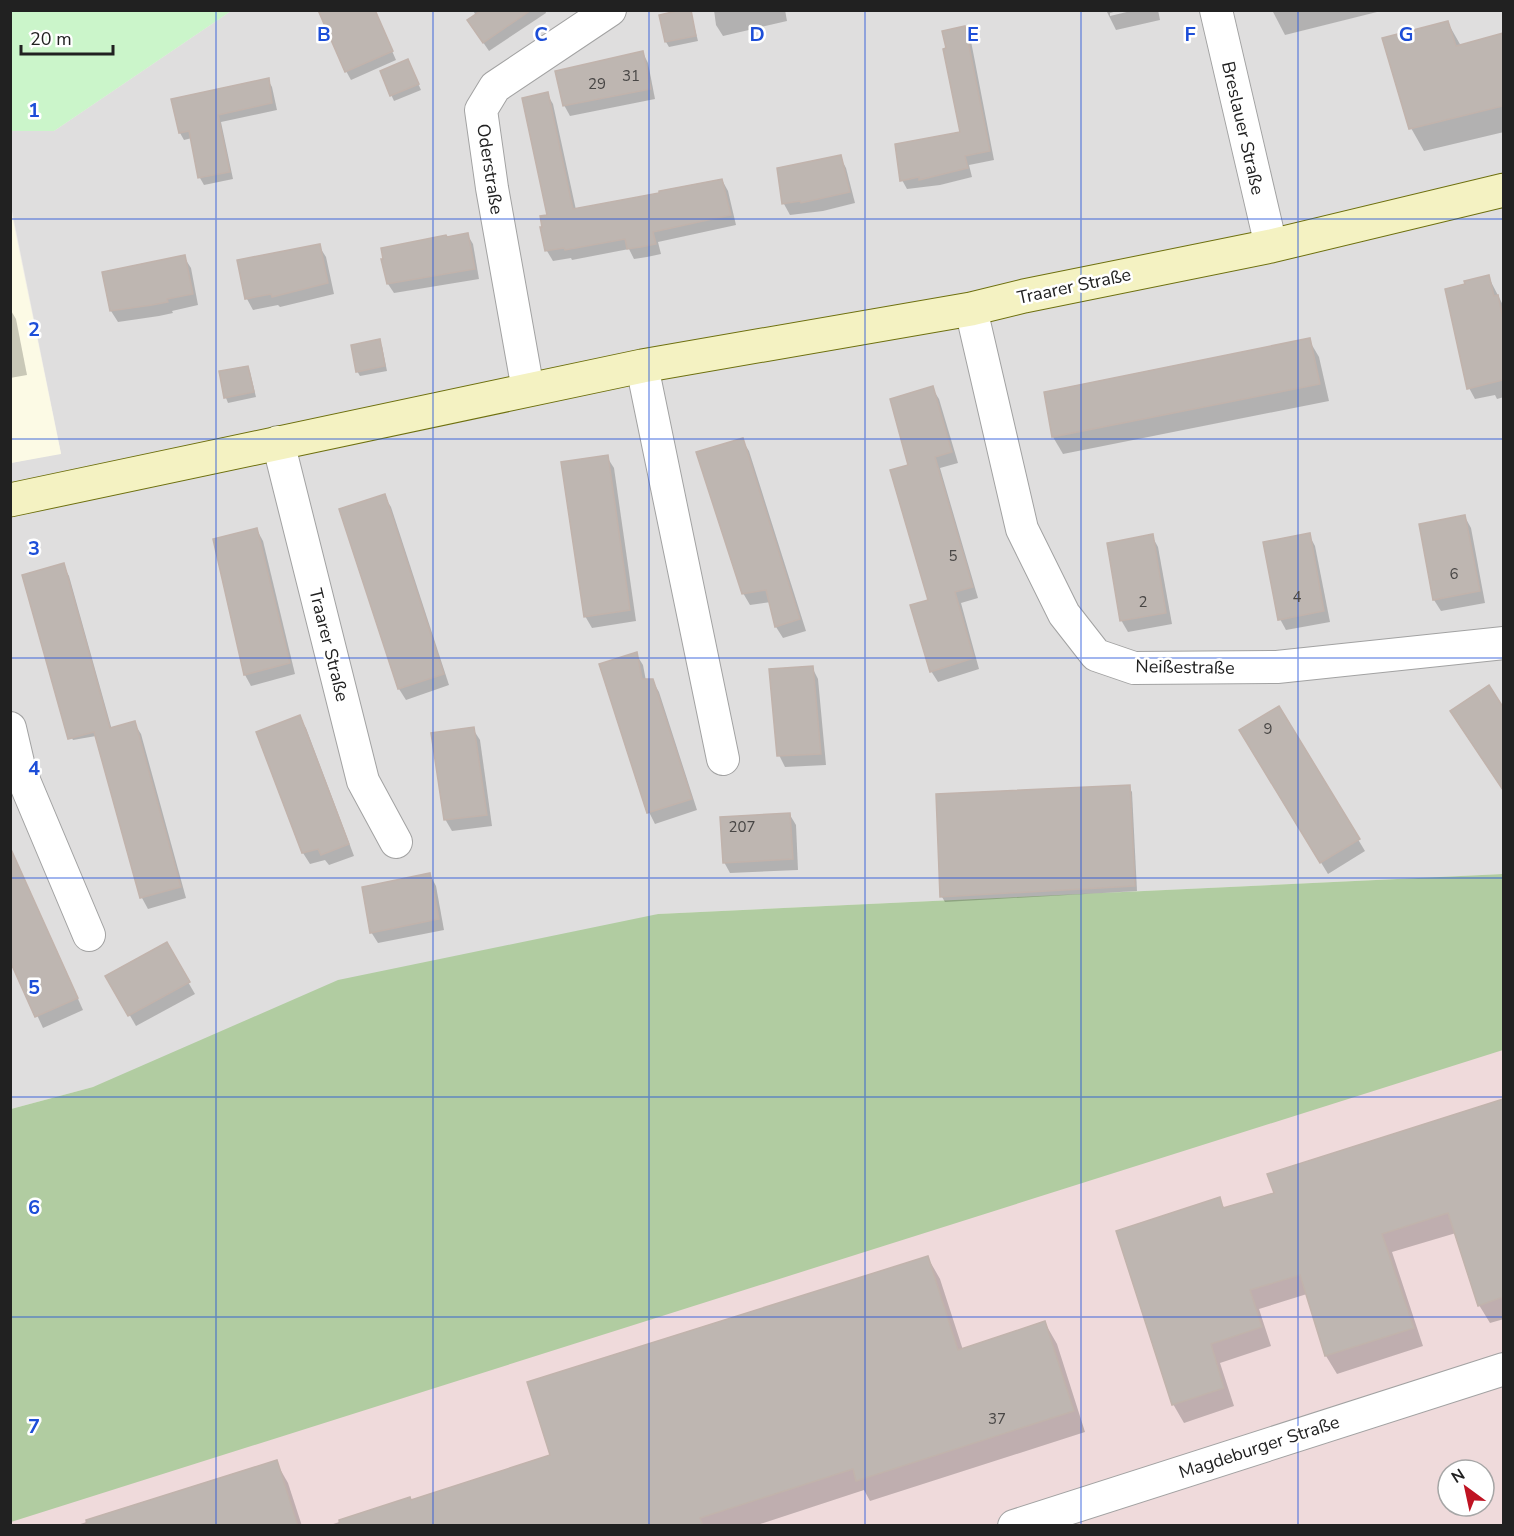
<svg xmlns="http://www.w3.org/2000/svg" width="1514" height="1536" font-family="'Nunito Sans',sans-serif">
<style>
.residential{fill:#dfdede}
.commercial{fill:#efdadb;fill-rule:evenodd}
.education{fill:#fcfae5}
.forest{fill:#b1cca1}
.park{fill:#cbf5ca}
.shadow{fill:#0003}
.building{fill:#beb6b1;stroke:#c1b3ac;stroke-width:1.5}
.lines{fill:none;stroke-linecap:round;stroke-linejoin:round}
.street-casing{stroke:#a2a2a2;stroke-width:34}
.secondary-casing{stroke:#6e700f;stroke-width:35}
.street{stroke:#fff;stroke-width:32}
.secondary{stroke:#f4f2c2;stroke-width:33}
.grid{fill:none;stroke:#1d4ed8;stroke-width:1.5;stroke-opacity:0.55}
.labels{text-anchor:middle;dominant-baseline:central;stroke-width:5;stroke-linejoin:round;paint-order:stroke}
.number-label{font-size:15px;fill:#484645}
.street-label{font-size:18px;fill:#212121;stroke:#fff}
.grid-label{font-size:20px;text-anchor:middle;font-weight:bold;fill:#1d4ed8;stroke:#fff;stroke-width:5;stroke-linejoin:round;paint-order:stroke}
</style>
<rect width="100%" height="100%" fill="#f0ede8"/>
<polygon class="residential" points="231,11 1503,11 1503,874 658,914 93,1087 11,1109 11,463 61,453 11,206 11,131 54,131"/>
<path class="commercial" d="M 1503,1049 L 1503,1525 L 11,1526 L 10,1516 ZM 1448,1470 L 1484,1470 L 1484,1506 L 1448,1506 Z"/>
<polygon class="education" points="10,206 61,454 11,463 10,463"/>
<polygon class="forest" points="1503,874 1503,1050 11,1522 11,1109 93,1087 338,980 658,914"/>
<polygon class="park" points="11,10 231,10 231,11 54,131 11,131"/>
<g class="shadow">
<polygon points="374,10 396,60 351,80 346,71"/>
<polygon points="473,10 545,10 546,13 489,51 474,29 476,16"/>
<polygon points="690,10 698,41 669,47 666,42"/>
<polygon points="714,10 785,10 787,21 723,36 716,25"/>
<polygon points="1106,10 1121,10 1110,13 1110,16 1135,10 1158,10 1160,20 1116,30"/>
<polygon points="1272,10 1385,10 1285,35"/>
<polygon points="1448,23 1461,46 1504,34 1504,132 1424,151 1411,128"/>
<polygon points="965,27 970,36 994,160 969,165 972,177 940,185 907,189 902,180 962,133"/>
<polygon points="643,53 648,63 655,99 570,116 564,105"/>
<polygon points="410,66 421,90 394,101 381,72"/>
<polygon points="268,80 272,87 277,110 221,122 233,179 204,185 200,178 192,138 184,140 180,133"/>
<polygon points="547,94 553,104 576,210 661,194 722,180 728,191 736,225 658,242 661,254 647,257 634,259 629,249 572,260 571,258 553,261 547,251 542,228 548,216"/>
<polygon points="840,157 846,168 855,203 823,211 790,215 784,204 778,169"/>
<polygon points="467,234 473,244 479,279 394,293 388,284 447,238"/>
<polygon points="319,246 326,257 334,294 280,307 278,305 253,310 247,299 239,261"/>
<polygon points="184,257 191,268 198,305 172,311 173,313 159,316 118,322 111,311"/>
<polygon points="1488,276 1504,307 1504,397 1497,399 1495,395 1475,399 1469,388"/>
<polygon points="10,309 16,319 27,375 10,378"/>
<polygon points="1309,340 1319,357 1329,401 1063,454 1053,437 1045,393"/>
<polygon points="379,341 382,346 387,371 360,376 357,371"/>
<polygon points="248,367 250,372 256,397 228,403 226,398 221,373"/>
<polygon points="932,388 939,399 958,463 940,468 978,598 961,603 979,669 938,682 931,671 930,601"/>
<polygon points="742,440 749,451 806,631 783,638 776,627 771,602 750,605 743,593"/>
<polygon points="607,457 614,468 636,621 592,628 585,616"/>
<polygon points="384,496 391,507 449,685 406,700 399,689"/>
<polygon points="1465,517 1471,528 1485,603 1441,611 1434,600"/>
<polygon points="257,530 263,541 295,674 251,686 245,675"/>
<polygon points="1309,535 1315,546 1330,622 1286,630 1280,619"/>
<polygon points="1152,536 1158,547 1172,624 1128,632 1121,620"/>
<polygon points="63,565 69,576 112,730 134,723 141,734 186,898 148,909 142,898 96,736 73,740 67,729"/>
<polygon points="636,654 643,665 646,681 652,680 659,692 697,810 655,824 649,812"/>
<polygon points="812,667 818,679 826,765 785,767 779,755"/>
<polygon points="1488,687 1504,710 1504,789 1458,723"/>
<polygon points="1279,708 1365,851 1328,874 1241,731"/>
<polygon points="299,717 306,728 354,856 329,865 325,860 310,864 303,853"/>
<polygon points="473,729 480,740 492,826 452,831 445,819"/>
<polygon points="1129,787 1132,792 1137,891 945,902 942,897"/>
<polygon points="790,815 796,825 798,870 730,873 724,862"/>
<polygon points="10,847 83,1010 43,1028 10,957"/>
<polygon points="430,875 436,886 444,930 378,943 371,932"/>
<polygon points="166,944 195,994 136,1026 107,976"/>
<polygon points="1504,1101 1504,1319 1490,1323 1479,1305 1456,1233 1392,1252 1423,1346 1337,1374 1326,1356 1307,1294 1259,1309 1271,1346 1220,1363 1234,1406 1184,1423 1173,1404 1219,1199 1225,1209 1276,1194 1269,1175"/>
<polygon points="928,1258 940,1279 963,1350 1045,1323 1057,1344 1085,1432 870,1501 864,1490 754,1526 327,1526 410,1499 411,1501 552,1456"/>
<polygon points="276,1462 288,1483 302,1526 74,1526"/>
</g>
<g class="building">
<polygon points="318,10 375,10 393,51 345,72"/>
<polygon points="482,10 531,10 483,43 467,20"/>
<polygon points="681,10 691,10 696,36 665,42 659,15"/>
<polygon points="1448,21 1456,46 1503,33 1503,106 1409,129 1382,38"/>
<polygon points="965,26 990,151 965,156 968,168 919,180 919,177 900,181 895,144 960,132 943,49 946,48 942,31"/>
<polygon points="643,51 651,89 563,106 555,71"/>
<polygon points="408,59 419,84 390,96 380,71"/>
<polygon points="269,78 272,103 218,115 230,172 198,178 189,131 179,133 171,99"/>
<polygon points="548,92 573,209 659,193 659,191 722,179 731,215 653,232 656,244 641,247 627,249 625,239 565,250 564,248 545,251 540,227 542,227 540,216 547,215 522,98"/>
<polygon points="841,155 850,192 801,203 800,201 782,204 777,168"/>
<polygon points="468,233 475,269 387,284 381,259 383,259 381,248 446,235 447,237"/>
<polygon points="320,244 328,283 272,297 271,294 245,299 237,260"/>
<polygon points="185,255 193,294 167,299 168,302 152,305 110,311 102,272"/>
<polygon points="1489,275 1494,296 1498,295 1503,318 1503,380 1467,389 1445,289 1465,284 1464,281"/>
<polygon points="1310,338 1320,384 1052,437 1044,392"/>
<polygon points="380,339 385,366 356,372 351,345"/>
<polygon points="248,366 254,392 224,398 219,371"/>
<polygon points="933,386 952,452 935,457 973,587 955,592 974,658 930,672 910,605 928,600 890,470 908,465 890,399"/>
<polygon points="743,438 800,619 775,627 766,590 742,594 696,452"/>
<polygon points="608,455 630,610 584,617 561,462"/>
<polygon points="385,494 444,674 398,689 339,509"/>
<polygon points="1465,515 1480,591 1433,600 1419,524"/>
<polygon points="257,528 290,663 244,675 213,539"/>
<polygon points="1310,533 1324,611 1278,620 1263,542"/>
<polygon points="1153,534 1166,613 1120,621 1107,543"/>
<polygon points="64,563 110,728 135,721 181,887 140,898 94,732 68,739 22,575"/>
<polygon points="637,652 642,679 653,679 692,799 647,813 599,664"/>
<polygon points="813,666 821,754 777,756 769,669"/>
<polygon points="1489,685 1503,707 1503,790 1450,711"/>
<polygon points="1279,706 1360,839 1320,863 1239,730"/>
<polygon points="300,715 349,844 321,855 318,849 302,853 256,732"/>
<polygon points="474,727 487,815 444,820 431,733"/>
<polygon points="1130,785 1135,886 940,897 936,794"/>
<polygon points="790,813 793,859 723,863 720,817"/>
<polygon points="10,847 78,998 35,1017 10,961"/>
<polygon points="430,873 439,919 370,933 362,887"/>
<polygon points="167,942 190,982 128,1016 105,976"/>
<polygon points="1503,1099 1503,1297 1478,1306 1448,1213 1382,1234 1414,1328 1325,1356 1300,1275 1250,1290 1262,1327 1211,1344 1224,1388 1172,1405 1116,1231 1220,1197 1223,1208 1274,1193 1267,1174"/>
<polygon points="928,1256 958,1350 1045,1321 1074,1411 856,1481 853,1469 700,1518 703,1526 340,1526 339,1520 410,1497 411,1500 550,1455 527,1382"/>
<polygon points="277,1460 298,1526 87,1526 86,1520"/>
</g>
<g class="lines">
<defs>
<g id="street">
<polyline points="1216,10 1271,246"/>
<polyline points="971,309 1022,529 1064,614 1096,655 1134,668 1277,667 1504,643"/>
<polyline points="642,366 723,759"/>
<polyline points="528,390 492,188 481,110 495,87 610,10"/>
<polyline points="278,442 363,781 396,842"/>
<polyline points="10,728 20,771 89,935"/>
<polyline points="1014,1526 1504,1369"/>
</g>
<polyline id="secondary" points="10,500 642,366 971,309 1024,296 1271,246 1504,190"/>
</defs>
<use href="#street" class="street-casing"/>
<use href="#secondary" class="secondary-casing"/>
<use href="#street" class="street"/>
<use href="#secondary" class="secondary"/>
</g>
<path class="grid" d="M 216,10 L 216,1526M 433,10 L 433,1526M 649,10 L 649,1526M 865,10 L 865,1526M 1081,10 L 1081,1526M 1298,10 L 1298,1526M 10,219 L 1504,219M 10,439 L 1504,439M 10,658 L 1504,658M 10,878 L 1504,878M 10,1097 L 1504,1097M 10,1317 L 1504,1317"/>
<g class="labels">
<g class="number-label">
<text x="631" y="76">31</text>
<text x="597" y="84">29</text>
<text x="953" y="556">5</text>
<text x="1454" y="574">6</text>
<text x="1297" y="597">4</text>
<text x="1143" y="602">2</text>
<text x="1268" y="729">9</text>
<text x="742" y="827">207</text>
<text x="997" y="1419">37</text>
</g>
<g class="street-label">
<text transform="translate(1243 128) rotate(77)">Breslauer Straße</text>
<text transform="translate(490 169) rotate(81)">Oderstraße</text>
<text transform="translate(1074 286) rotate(-12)">Traarer Straße</text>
<text transform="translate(329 645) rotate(76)">Traarer Straße</text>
<text transform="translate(1185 667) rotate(1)">Neißestraße</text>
<text transform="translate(1259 1447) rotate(-18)">Magdeburger Straße</text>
</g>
</g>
<g class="grid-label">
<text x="324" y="41">B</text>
<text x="541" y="41">C</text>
<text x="757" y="41">D</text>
<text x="973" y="41">E</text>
<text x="1190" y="41">F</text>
<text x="1406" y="41">G</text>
<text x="34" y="117">1</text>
<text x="34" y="336">2</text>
<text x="34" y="555">3</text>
<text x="34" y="775">4</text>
<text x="34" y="994">5</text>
<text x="34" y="1214">6</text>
<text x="34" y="1433">7</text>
</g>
<rect width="1514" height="1536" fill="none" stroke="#212121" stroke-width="24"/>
<g transform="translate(1466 1488) rotate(327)"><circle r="28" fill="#ffffff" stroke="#a6a6a6" stroke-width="1.5"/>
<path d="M0-4.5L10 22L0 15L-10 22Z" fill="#bf1322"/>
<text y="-9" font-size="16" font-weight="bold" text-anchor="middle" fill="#212121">N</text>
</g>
<path d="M21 45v9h92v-9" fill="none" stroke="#212121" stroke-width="3"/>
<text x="30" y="45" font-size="18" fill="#212121" stroke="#ffffff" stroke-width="4.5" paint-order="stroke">20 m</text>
</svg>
